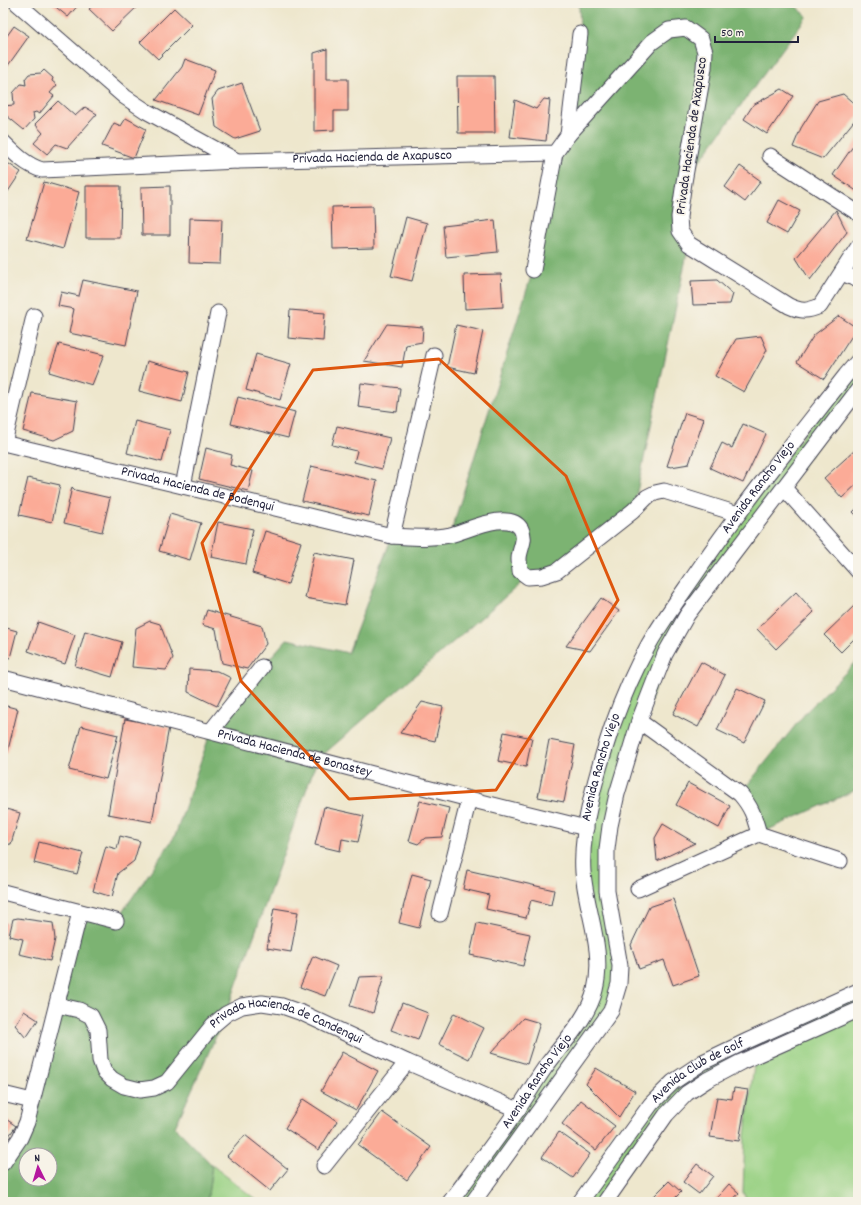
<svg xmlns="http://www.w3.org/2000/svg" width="861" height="1205" font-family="Dekko,sans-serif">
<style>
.green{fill:#9ad184;stroke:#5e7a60}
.forest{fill:#7bb372;stroke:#4e6a56;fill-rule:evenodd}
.building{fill:#fbab97}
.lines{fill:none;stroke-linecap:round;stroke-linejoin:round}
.minor-casing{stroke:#414051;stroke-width:17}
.minor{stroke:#fff;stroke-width:15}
.marked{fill:none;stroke:#de560e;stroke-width:3;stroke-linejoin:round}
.labels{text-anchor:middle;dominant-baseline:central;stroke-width:3.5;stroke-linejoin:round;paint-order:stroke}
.street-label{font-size:14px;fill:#22223b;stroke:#f7f3e8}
</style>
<rect width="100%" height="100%" fill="#f7f3e8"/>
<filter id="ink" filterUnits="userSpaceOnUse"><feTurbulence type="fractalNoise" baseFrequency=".025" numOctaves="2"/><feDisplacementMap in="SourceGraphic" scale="8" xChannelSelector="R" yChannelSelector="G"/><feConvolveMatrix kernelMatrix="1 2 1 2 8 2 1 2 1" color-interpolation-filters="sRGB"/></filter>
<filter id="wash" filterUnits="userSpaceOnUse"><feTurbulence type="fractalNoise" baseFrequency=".012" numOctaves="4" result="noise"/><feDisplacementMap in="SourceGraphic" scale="16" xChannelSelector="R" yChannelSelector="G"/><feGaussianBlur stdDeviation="0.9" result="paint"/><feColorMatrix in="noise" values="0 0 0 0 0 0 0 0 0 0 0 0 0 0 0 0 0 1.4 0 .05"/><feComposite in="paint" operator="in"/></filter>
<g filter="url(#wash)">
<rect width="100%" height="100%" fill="#eee7cd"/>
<g class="green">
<polygon points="858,361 858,390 665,654 607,849 620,966 611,1011 475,1202 450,1202 595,990 583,872 594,789 648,646"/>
<polygon points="858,991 858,1202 747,1202 743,1192 745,1135 755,1057 687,1093 605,1202 580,1202 673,1082"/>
<polygon points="212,1165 259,1202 207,1202"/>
</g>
<g class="forest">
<path d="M 579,3 L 792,3 L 807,16 L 684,182 L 679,217 L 689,244 L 633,511 L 557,571 L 528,577 L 317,760 L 226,1014 L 175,1127 L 212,1165 L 207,1202 L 3,1202 L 3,1163 L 20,1138 L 80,912 L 116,921 L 175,836 L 211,731 L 262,667 L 287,639 L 348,653 L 392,536 L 450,535 L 533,270 L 555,153 L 568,135 L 580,34 ZM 26,1155 L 50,1155 L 50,1179 L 26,1179 Z"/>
<polygon points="858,660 858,789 759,834 740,794 807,711"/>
</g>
<g id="blocks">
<g class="building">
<polygon points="51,3 80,3 68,17"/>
<polygon points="96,3 141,3 112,31 89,9"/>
<polygon points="174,8 192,25 158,59 140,42"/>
<polygon points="14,26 29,36 4,71 3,40 4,40"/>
<polygon points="327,49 327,79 348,79 348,111 334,111 334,130 314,131 314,53"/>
<polygon points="185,59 215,70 198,115 156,100 182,67"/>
<polygon points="44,70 53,78 52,81 57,85 50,93 54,96 39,114 36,112 33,113 34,119 24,130 7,116 3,115 3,106 14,105 13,93 21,84 26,85 25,79 29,74 41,73"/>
<polygon points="457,76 494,76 495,133 458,133"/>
<polygon points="242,83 260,131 235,139 216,127 212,99 218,91"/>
<polygon points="782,89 793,96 767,134 744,119 753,105"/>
<polygon points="843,94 858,107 858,116 823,159 793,147 801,128 818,101"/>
<polygon points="544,99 550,100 546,141 510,137 515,100 536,109"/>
<polygon points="58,101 75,116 85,107 97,114 67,148 56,144 47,154 34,143 43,133 35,124"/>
<polygon points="126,118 146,129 134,158 102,146 114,123 121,126"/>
<polygon points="858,139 858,192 833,175"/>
<polygon points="3,160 21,172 3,199"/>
<polygon points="740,166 761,181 745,202 725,187"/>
<polygon points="44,182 79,192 63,249 27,239"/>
<polygon points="86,186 121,186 120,238 86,238"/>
<polygon points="170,186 170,235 142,235 141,187"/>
<polygon points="779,200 800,211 787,234 767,223"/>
<polygon points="373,206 374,248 333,249 332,207"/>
<polygon points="836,210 847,232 810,280 796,258"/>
<polygon points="406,217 427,223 412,281 391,276"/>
<polygon points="190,218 222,219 220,264 189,263"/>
<polygon points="495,220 498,252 446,257 443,226"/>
<polygon points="501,274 503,307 465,309 464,275"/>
<polygon points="83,280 137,291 126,345 69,333 74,309 58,306 61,292 79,296"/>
<polygon points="717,280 733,294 730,304 693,305 691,281"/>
<polygon points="290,310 325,313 323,341 288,338"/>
<polygon points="839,316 857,328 824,379 797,362 814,335"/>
<polygon points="387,324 423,327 422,342 406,345 402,367 364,361"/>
<polygon points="456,325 483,331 474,373 447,367"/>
<polygon points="761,336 767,350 744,392 715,376 736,339"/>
<polygon points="59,344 104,355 92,385 49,372"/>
<polygon points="256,354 291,364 280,400 246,390"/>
<polygon points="147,361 189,372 182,402 139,391"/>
<polygon points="361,383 400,388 397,412 358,407"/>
<polygon points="32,393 77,401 73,431 54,440 23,431"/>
<polygon points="238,397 295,412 288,438 231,424"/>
<polygon points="685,413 704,419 689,464 671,467 667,466"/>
<polygon points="135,421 170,430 162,462 127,453"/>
<polygon points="743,424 766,434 743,483 710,468 722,443 732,448"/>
<polygon points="858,425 858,483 842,498 824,478 855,450 854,426"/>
<polygon points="337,426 390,438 382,469 354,462 357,451 332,445"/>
<polygon points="206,448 232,455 230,465 253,471 248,491 199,479"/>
<polygon points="311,466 377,481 369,516 302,501"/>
<polygon points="28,478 60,485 52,522 19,515"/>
<polygon points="72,487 75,490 110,498 102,532 64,523"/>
<polygon points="858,507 858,517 853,512"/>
<polygon points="170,514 201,523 190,560 159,551"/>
<polygon points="218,522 253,529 246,564 211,557"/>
<polygon points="265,531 301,542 288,584 252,573"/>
<polygon points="314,552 354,560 345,605 305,598"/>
<polygon points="796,592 814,612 776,649 757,629"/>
<polygon points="601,598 619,611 590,651 566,646"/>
<polygon points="856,604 858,606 858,635 841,652 824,635"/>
<polygon points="207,610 262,626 266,644 247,669 222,663 216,629 202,625"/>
<polygon points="150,621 160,624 173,658 166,670 132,667 136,628"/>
<polygon points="38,622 75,635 65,664 28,651"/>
<polygon points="3,627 17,631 10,658 3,656"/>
<polygon points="85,631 122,642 112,677 75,666"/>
<polygon points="701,662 725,675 698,727 673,714"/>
<polygon points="189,669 217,671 231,678 217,706 188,692"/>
<polygon points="737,688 765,701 744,743 717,730"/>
<polygon points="422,702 443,707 435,741 400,733"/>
<polygon points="3,705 18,709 7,754 3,753"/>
<polygon points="125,719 169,727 152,822 108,814"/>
<polygon points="81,726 118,735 106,779 69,770"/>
<polygon points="504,732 532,738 526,767 498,761"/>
<polygon points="549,740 575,745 564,802 538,797"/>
<polygon points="688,783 730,806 719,828 676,805"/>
<polygon points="420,801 449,808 442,837 425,838 418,844 409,841"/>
<polygon points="324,807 364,816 358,842 342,839 340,851 315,845"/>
<polygon points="6,809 20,813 11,844 3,845 3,812"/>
<polygon points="663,824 695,843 657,861 655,838"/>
<polygon points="120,836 140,841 134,861 118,873 112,897 93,891 106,846 117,849"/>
<polygon points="39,842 83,853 77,874 34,863"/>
<polygon points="467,870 554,890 551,905 531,900 526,918 486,909 489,895 463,889"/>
<polygon points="412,874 431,879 419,928 399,923"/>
<polygon points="673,899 699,976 673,985 664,960 639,969 631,945 649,907"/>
<polygon points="274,908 298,912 291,952 267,948"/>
<polygon points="18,918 53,923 55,939 50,961 19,954 23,939 9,936 13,919"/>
<polygon points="3,922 7,923 4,936 3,936"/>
<polygon points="477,923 530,934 523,966 470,955"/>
<polygon points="313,956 337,966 325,996 300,987"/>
<polygon points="384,976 373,1013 350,1006 359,977"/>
<polygon points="402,1003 428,1013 418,1040 391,1030"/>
<polygon points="24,1011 38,1020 26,1038 15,1025"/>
<polygon points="454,1013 484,1028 469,1059 439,1044"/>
<polygon points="523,1018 540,1023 527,1064 491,1053"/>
<polygon points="342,1052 378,1071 356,1110 321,1091"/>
<polygon points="596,1068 635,1091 619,1117 586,1084"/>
<polygon points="734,1088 748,1090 739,1141 710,1137 717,1097 732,1099"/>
<polygon points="303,1099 337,1121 319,1150 285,1128"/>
<polygon points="581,1100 615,1126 596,1150 562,1124"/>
<polygon points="382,1112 431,1147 407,1180 358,1145"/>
<polygon points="3,1117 16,1126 3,1144"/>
<polygon points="559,1132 590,1154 573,1178 542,1157"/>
<polygon points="245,1135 288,1169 270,1191 227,1156"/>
<polygon points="697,1164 713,1176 699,1194 683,1182"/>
<polygon points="669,1181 681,1192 671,1202 656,1202 651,1199"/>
<polygon points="729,1184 739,1193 731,1202 713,1202"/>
</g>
</g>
</g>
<g filter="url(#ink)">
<use href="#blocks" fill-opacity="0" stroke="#414051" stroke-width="1"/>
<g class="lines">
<defs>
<g id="minor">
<polyline points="17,3 125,97 146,111 237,161"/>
<polyline points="568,135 580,34"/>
<path id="s1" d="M 3,142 C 15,154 26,165 42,170 L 238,161 L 555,153 L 568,135 L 652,42 L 669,30 L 686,28 L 701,39 L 705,52 L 704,68 L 684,182 L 679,217 L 680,231 L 689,244 L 789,306 C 802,312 808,311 820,306 L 858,247"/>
<polyline points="770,156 858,213"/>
<polyline points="533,270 555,153"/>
<polyline points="842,273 858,280"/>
<path id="s2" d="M 3,443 L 392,536 C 411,537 431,539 450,535 C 467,531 509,509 521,529 C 527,540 519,549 519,559 C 519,563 520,567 520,571 L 528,577 L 542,576 L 557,571 L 633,511 L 647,497 L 655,493 L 664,491 L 738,514"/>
<polyline points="4,443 34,316"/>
<polyline points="183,486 218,313"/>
<polyline points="784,488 858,571"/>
<polyline points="392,536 434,355"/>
<path id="s3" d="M 3,678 L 469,799 L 586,828"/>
<path d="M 639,721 L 740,794 C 752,808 754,816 759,834"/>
<polyline points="211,731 262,667"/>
<polyline points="759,834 840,861"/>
<polyline points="638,889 759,834"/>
<polyline points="3,892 116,921"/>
<polyline points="440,914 469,799"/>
<path id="s4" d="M 57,1005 L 79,1010 L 91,1016 L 98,1030 L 100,1060 L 104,1071 L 112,1079 L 124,1086 L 140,1090 L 154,1088 L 167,1082 L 213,1025 L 226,1014 L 242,1006 L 262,1003 L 282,1006 L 302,1013 L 407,1062 L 518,1110"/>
<polyline points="3,1094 32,1101"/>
<polyline points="3,1163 20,1138 27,1122 80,912"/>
<polyline points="324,1166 407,1062"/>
<path id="s5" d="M 450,1202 C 473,1171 496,1141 518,1109 C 527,1096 535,1082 544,1069 C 561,1045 588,1019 595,990 C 605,950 586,911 583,872 C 580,828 598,769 612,727 C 622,699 634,671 649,644 C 664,618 682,594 699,569 C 745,502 796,439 846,375 L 858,361"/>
<polyline points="473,1202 611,1011 619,984 620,966 607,891 607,849 610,826 617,794 639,721 665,654 687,615 858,390"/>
<path id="s6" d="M 580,1202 L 651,1104 L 673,1082 L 703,1062 L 747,1041 L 858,991"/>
<polyline points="605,1202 666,1115 687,1093 707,1080 741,1062 858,1010"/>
</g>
</defs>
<use href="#minor" class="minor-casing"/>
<use href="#minor" class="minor"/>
</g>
</g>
<path class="marked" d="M 439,359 L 566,476 L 618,600 L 496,790 L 349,799 L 241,681 L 202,543 L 313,370 Z"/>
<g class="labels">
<g class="street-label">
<text transform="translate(692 136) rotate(-82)">Privada Hacienda de Axapusco</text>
<text stroke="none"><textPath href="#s1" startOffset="379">Privada Hacienda de Axapusco</textPath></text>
<text stroke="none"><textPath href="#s5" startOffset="808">Avenida Rancho Viejo</textPath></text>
<text stroke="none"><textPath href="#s2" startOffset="200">Privada Hacienda de Bodenqui</textPath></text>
<text stroke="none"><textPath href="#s3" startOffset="301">Privada Hacienda de Bonastey</textPath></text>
<text stroke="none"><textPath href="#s5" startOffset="484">Avenida Rancho Viejo</textPath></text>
<text stroke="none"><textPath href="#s4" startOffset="317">Privada Hacienda de Candenqui</textPath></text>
<text stroke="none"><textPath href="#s6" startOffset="179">Avenida Club de Golf</textPath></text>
<text stroke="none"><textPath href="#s5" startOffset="149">Avenida Rancho Viejo</textPath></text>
</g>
</g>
<rect width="861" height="1205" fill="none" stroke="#f7f3e8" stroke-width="16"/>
<g transform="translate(38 1167) rotate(355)"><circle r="19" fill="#f7f3e8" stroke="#a29fa3"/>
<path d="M0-3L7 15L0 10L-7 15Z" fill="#b5179e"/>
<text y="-6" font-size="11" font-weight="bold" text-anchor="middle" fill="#22223b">N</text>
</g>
<path d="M715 36v6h83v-6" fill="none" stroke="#22223b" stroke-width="2"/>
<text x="721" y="36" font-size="12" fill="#22223b" stroke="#f7f3e8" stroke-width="3" paint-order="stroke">50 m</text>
</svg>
